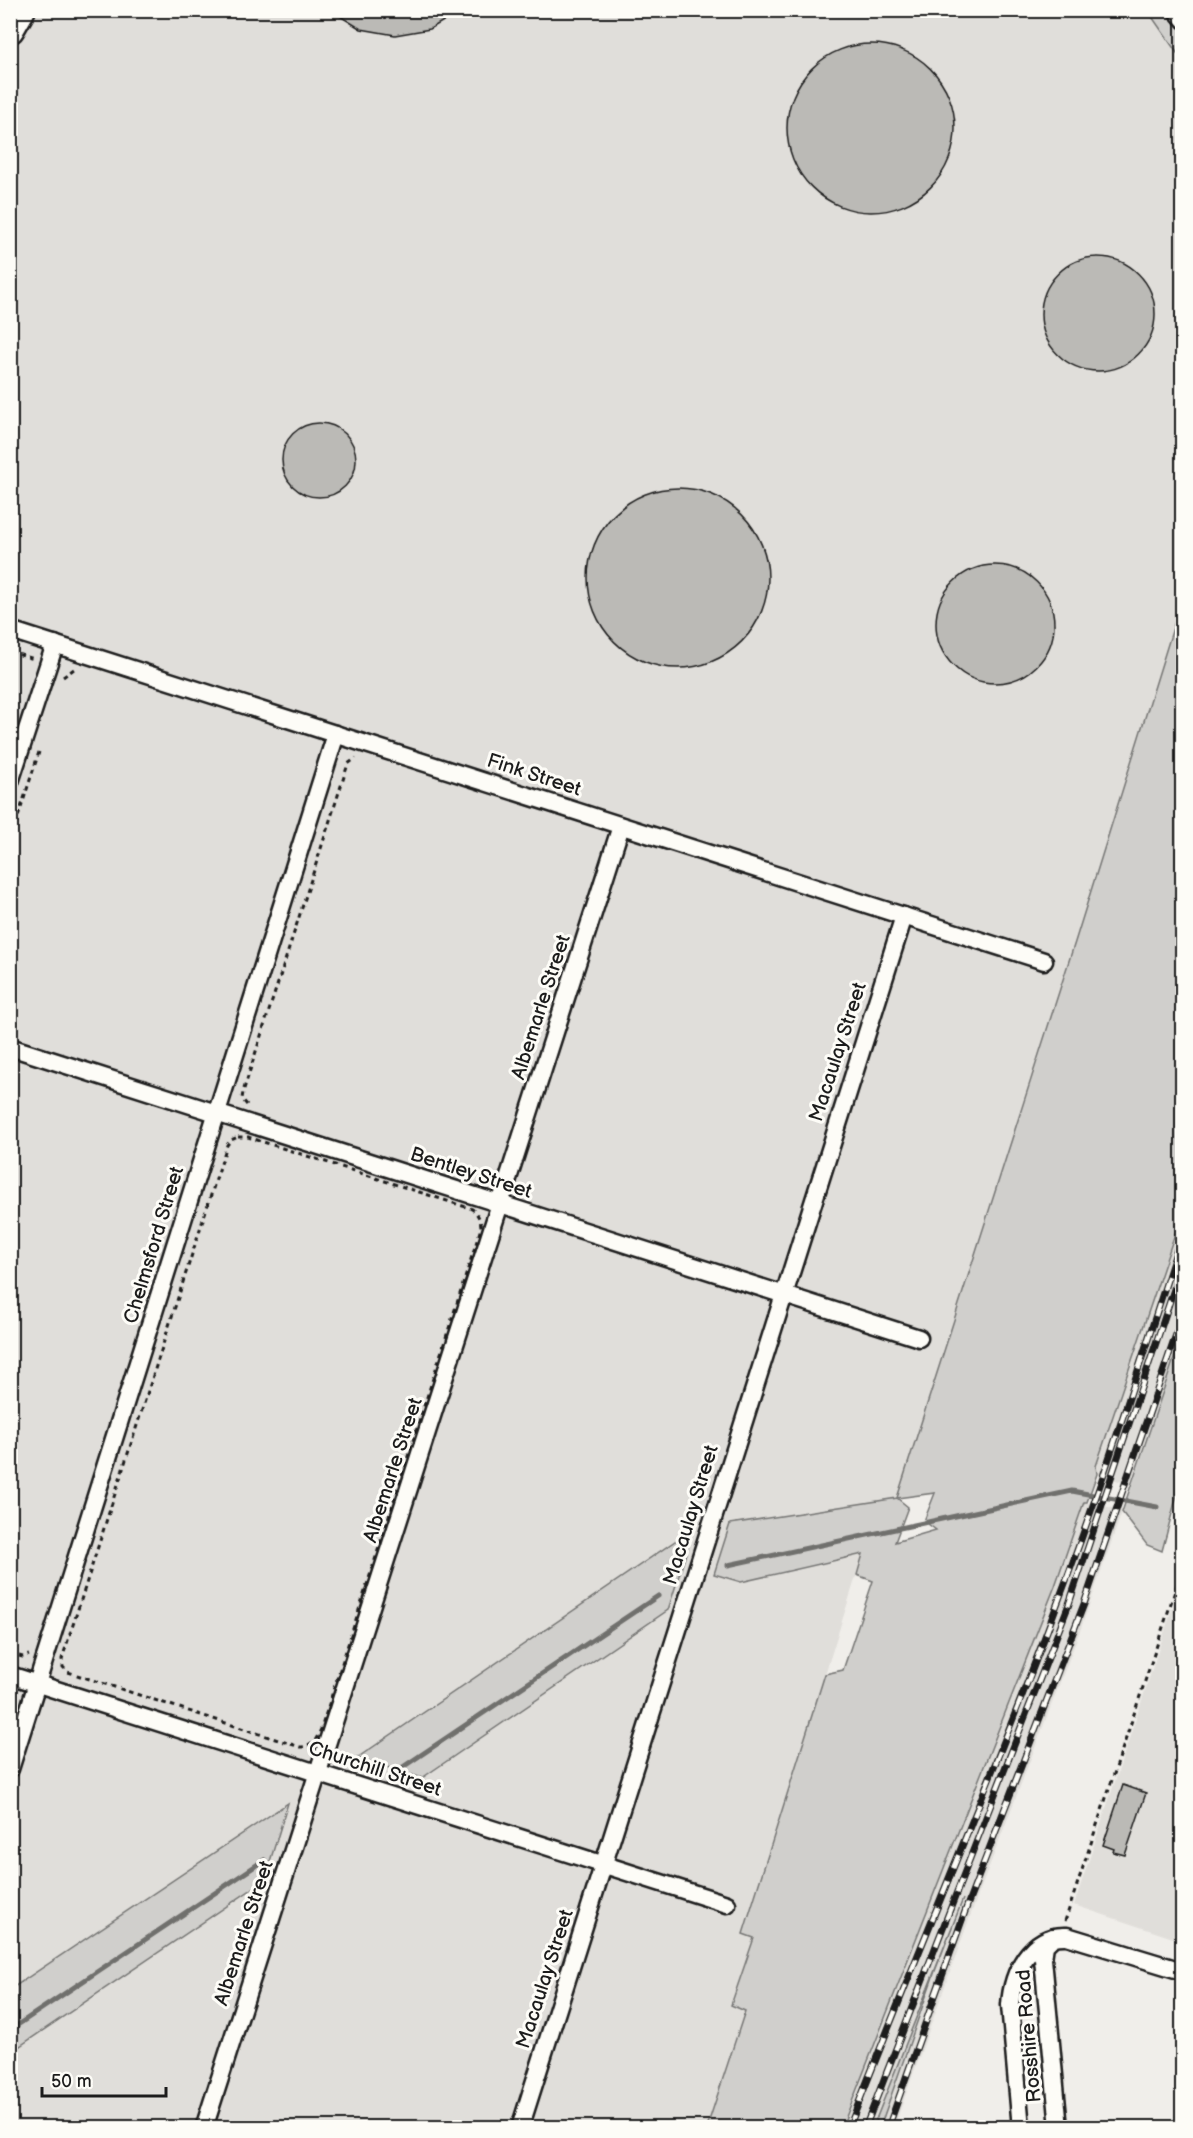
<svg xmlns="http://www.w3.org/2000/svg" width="1193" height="2138" font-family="'Balsamiq Sans',sans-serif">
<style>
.built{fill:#e0deda}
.green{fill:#d0cfcc;stroke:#767674;stroke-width:1.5;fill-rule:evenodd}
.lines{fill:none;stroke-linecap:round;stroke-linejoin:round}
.stream{stroke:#706f6d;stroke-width:5}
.building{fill:#bbbab6;stroke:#1c1c1c;stroke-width:1.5}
.service-casing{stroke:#1c1c1c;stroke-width:13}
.minor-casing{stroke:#1c1c1c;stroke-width:21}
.primary-casing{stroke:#1c1c1c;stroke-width:32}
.path{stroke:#1c1c1c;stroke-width:3;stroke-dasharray:4.5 4.5;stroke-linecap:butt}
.service{stroke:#fdfcf7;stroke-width:8}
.minor{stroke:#fdfcf7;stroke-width:16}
.primary{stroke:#fdfcf7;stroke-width:27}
.rail-casing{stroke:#1c1c1c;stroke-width:7}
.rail{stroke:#fdfcf7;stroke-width:4.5;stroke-dasharray:14;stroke-linecap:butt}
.labels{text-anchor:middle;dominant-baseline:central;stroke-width:6;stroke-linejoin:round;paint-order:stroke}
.street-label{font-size:20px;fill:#1c1c1c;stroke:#fdfcf7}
</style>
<rect width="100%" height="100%" fill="#f0eeea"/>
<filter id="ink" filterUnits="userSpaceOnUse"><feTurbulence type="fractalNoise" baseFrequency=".0167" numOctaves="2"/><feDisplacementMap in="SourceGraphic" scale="12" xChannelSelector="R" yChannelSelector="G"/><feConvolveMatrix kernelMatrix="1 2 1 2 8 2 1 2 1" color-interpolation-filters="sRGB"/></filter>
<g filter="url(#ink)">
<g class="built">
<polygon points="1148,10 1182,60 1182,599 1075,942 897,1498 880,1501 743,1933 755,1937 731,2004 745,2010 707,2127 11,2127 10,11"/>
<polygon points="1182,1213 1182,1335 1130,1485 1094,1472"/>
<polygon points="1084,1502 1118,1509 1122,1512 1081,1628 972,1911 894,2127 880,2127 944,1947 873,2127 842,2128 1055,1586"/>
<polygon points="1182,1579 1182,1941 1074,1905"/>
</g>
<g class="green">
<polygon points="1148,11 1182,11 1182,60"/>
<path d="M 1182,599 L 1182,1213 L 1096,1466 L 1097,1474 L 1087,1502 L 1084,1502 L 1055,1586 L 842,2127 L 707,2127 L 745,2011 L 731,2005 L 754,1938 L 743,1934 L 825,1674 L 843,1670 L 873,1581 L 857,1575 L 863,1554 L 741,1582 L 714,1574 L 730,1524 L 897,1498 L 1075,942 ZM 935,1493 L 924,1521 L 936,1530 L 895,1542 L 908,1507 L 897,1498 Z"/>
<polygon points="1182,1335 1182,1476 1162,1551 1147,1545 1122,1512"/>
<polygon points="684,1535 688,1547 668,1610 422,1778 357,1758"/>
<polygon points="288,1803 264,1881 11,2052 11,1989"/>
<polygon points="963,1899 935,1971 880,2127 873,2127"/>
</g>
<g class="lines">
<g class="stream">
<polyline points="728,1565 1072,1491 1157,1507"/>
<polyline points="400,1769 658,1596"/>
<polyline points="10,2030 264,1860"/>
</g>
</g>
<g class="building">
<polygon points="330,10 462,10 430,29 395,35 361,29"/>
<circle cx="871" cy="128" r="84"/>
<circle cx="1098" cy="314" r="57"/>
<circle cx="319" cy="460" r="37"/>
<circle cx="678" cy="578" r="90"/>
<circle cx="995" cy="624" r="59"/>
<polygon points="1123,1785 1146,1793 1125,1855 1113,1852 1114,1849 1103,1845"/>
</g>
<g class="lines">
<defs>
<polyline id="service" points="1171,10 1182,23"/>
<g id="minor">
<polyline points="10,630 1044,961"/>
<polyline points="10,782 55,644"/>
<polyline points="10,1047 919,1338"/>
<polyline points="10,1675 727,1904"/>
<polyline points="10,1769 336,734"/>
<polyline points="1053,1937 1045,1945 1043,1959 1059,2128"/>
<polyline points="204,2128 621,826"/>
<polyline points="520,2128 904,916"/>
<path d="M 1021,2128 L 1010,2005 C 1012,1973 1030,1934 1067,1936 L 1182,1971"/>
</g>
<polyline id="primary" points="10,29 21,10"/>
</defs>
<use href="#service" class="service-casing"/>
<use href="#minor" class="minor-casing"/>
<use href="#primary" class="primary-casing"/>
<g class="path">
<polyline points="10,652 34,659"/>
<polyline points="63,677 74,669"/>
<polyline points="10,842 39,752"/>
<polyline points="247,1105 242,1099 243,1092 348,764 356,758"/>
<path d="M 238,1137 L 248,1137 L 472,1209 C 478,1214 481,1220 481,1228 L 321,1729 C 316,1740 313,1747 300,1747 L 68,1672 L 63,1667 L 62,1659 L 227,1145 L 231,1140 Z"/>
<polyline points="10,1654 23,1657 29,1655"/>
<polyline points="1065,1921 1182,1570"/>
</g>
<use href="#service" class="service"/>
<use href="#minor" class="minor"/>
<use href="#primary" class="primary"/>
<defs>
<g id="rail">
<path d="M 849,2128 C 917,1952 992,1779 1058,1602 C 1104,1481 1142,1357 1182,1234"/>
<polyline points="865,2128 1069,1604 1182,1265"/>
<polyline points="888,2128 967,1906 1084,1604 1182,1317"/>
</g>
</defs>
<use href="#rail" class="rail-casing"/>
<use href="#rail" class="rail"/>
</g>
</g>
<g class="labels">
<g class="street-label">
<text transform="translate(534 775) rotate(18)">Fink Street</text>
<text transform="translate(541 1007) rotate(-72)">Albemarle Street</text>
<text transform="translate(838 1052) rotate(-72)">Macaulay Street</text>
<text transform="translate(471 1173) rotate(18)">Bentley Street</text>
<text transform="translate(154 1245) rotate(-73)">Chelmsford Street</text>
<text transform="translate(393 1470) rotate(-72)">Albemarle Street</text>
<text transform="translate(691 1515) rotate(-73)">Macaulay Street</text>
<text transform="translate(375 1769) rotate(18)">Churchill Street</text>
<text transform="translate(244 1933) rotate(-72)">Albemarle Street</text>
<text transform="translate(545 1979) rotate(-72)">Macaulay Street</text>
<text transform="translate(1029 2036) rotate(-95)">Rosshire Road</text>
</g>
</g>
<rect width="1193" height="2138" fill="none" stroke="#fdfcf7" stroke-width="36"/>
<rect x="18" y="18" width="1157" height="2102" fill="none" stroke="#1c1c1c" stroke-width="2" filter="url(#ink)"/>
<path d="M42 2087v9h124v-9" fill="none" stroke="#1c1c1c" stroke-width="3"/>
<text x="51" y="2087" font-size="18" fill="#1c1c1c" stroke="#fdfcf7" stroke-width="4.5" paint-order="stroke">50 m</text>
</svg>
